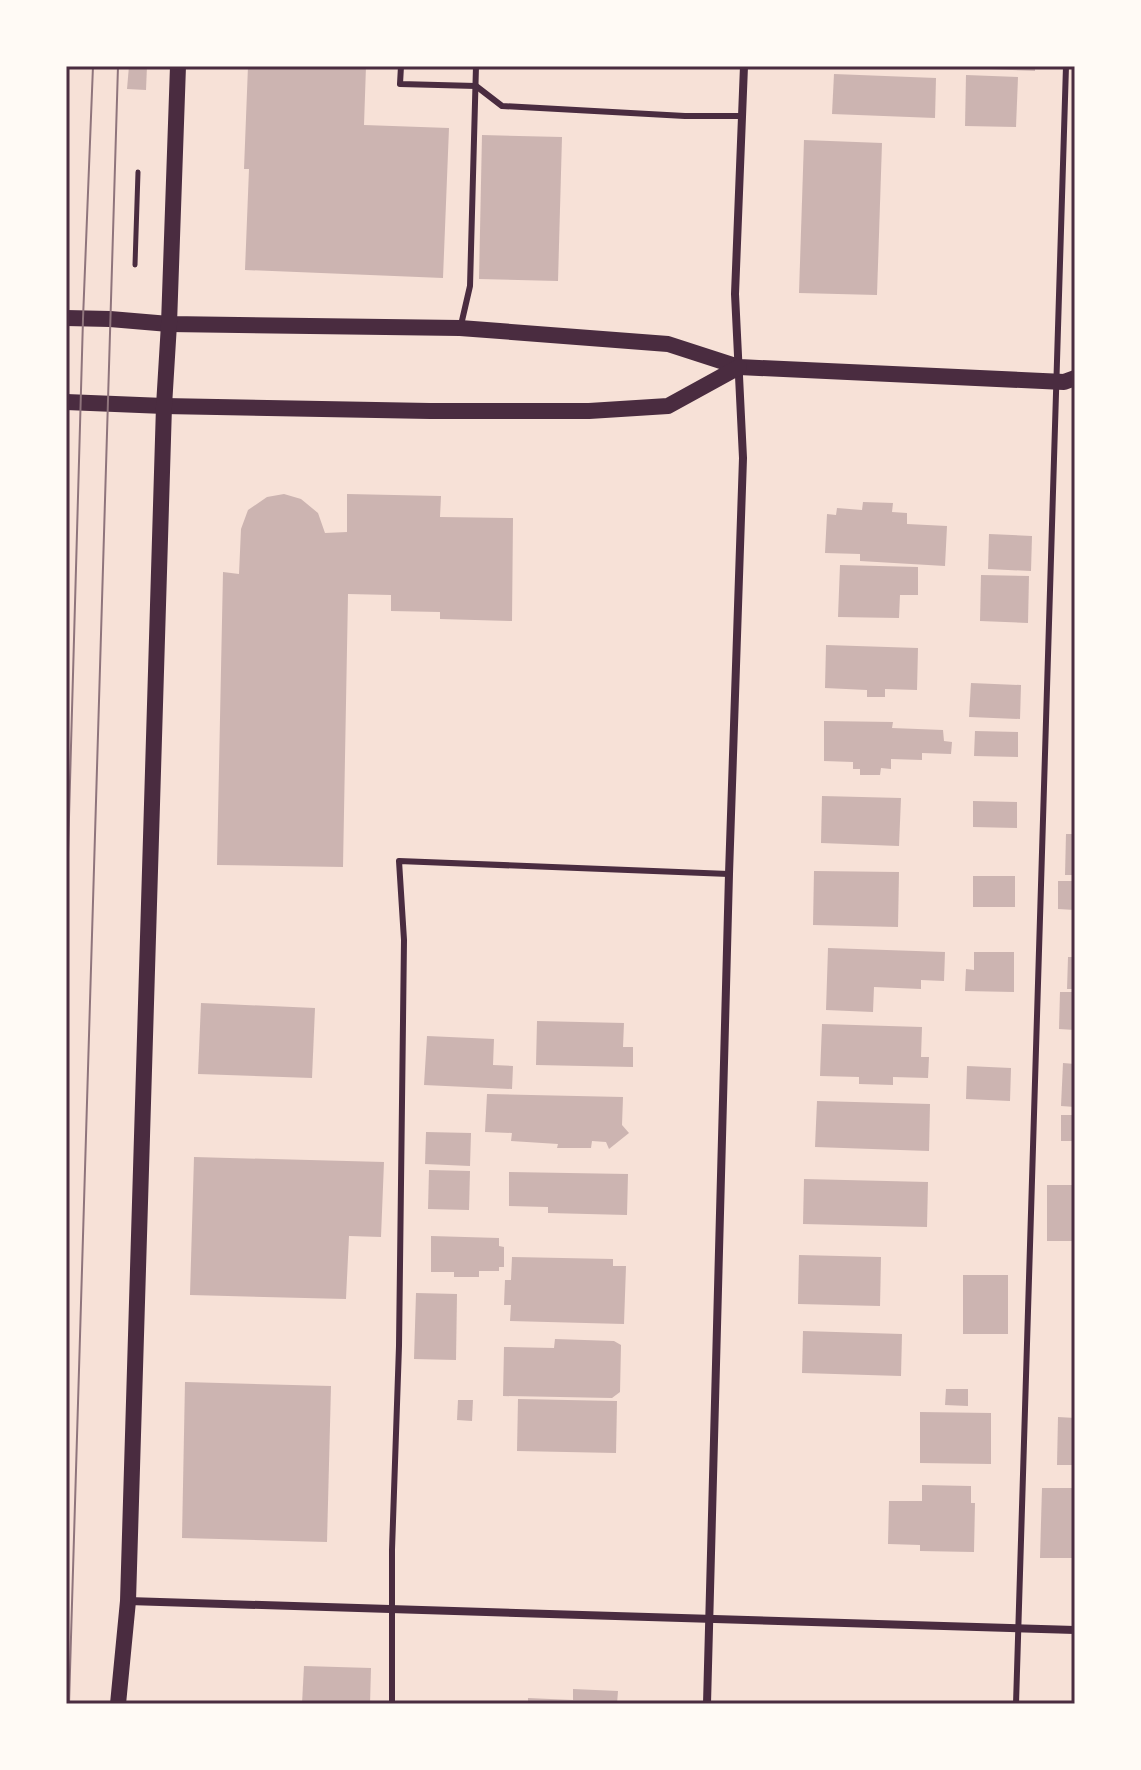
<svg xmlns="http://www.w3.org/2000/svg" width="1141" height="1770" font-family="Montserrat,sans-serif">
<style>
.building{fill:#ccb4b1}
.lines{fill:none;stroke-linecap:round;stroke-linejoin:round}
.path{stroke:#4a2c40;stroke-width:5}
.service{stroke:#4a2c40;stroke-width:6}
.minor{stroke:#4a2c40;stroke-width:8}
.secondary{stroke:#4a2c40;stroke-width:16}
.tram{stroke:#8f747c;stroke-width:2}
.neatline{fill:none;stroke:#4a2c40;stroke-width:3}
</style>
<rect width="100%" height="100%" fill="#f7e1d7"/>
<g class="building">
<polygon points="129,66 147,66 146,90 127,89"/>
<polygon points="248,66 366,66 364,125 449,128 443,278 245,270 249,169 244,169"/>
<polygon points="989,66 1035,66 1035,71 989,69"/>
<polygon points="834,74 936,78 935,118 832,114"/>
<polygon points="966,75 1018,77 1016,127 965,126"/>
<polygon points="482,135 562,137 558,281 479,279"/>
<polygon points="804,140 882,143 877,295 799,293"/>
<polygon points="284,494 301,499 318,513 325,533 347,532 347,494 441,496 440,517 513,518 512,621 440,619 440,612 391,611 391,595 348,594 343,867 217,865 223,572 239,574 241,529 248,510 267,497"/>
<polygon points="863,502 893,503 892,512 907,513 907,524 947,526 945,566 860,561 860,554 825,553 827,514 836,515 837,508 862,510"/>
<polygon points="989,534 1032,536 1031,571 988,569"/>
<polygon points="840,565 918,567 918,595 900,595 899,618 838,617"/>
<polygon points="981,575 1029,576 1028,623 980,621"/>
<polygon points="826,645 918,648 917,690 885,689 885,697 867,697 867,690 825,688"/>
<polygon points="971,683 1021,685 1020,719 969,717"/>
<polygon points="824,721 893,722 892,728 943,730 944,741 952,742 951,754 922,753 922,760 891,759 891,769 881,768 880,775 860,775 860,769 853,769 853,762 824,761"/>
<polygon points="975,731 1018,732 1018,757 974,756"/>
<polygon points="822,796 901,798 899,846 821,843"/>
<polygon points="973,801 1017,802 1017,828 973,827"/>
<polygon points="1066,834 1075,834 1075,875 1065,875"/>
<polygon points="814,871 899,872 898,927 813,925"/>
<rect x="973" y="876" width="42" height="31"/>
<polygon points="1058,881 1075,881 1075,910 1058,909"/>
<polygon points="828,948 945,952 944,981 921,980 921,989 874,987 873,1012 826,1010"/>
<polygon points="974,952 1014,952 1014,992 965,991 966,969 974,970"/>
<polygon points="1068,957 1075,957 1075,989 1067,989"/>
<polygon points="1060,992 1075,992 1075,1030 1059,1029"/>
<polygon points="201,1003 315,1008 312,1078 198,1074"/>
<polygon points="537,1021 624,1023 623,1047 633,1047 633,1067 536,1065"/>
<polygon points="822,1024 922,1027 921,1057 929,1057 928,1078 893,1077 893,1085 859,1084 859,1077 820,1076"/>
<polygon points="427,1036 494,1039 493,1065 513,1066 512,1089 424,1085"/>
<polygon points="1063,1063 1075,1064 1075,1107 1061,1106"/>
<polygon points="967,1066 1011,1068 1010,1101 966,1099"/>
<polygon points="487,1094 623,1097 622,1125 629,1133 609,1149 606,1142 592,1141 591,1148 557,1148 558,1144 511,1141 512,1133 485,1132"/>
<polygon points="817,1101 930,1104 929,1151 815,1147"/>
<rect x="1061" y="1115" width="14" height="26"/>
<polygon points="426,1132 471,1133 470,1166 425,1164"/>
<polygon points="194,1157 384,1162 381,1237 349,1236 346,1299 190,1295"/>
<polygon points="429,1170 470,1171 469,1210 428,1209"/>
<polygon points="509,1172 628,1174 627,1215 548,1213 548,1207 509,1206"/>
<polygon points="804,1179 928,1182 927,1227 803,1224"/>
<rect x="1047" y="1185" width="28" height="56"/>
<polygon points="431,1236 499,1238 499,1246 504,1247 504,1267 499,1267 499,1271 479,1271 479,1277 454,1277 454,1272 431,1272"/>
<polygon points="799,1255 881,1257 880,1306 798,1304"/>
<polygon points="512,1257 613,1259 613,1266 626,1266 624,1324 510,1321 511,1305 504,1305 505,1280 511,1280"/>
<rect x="963" y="1275" width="45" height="59"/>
<polygon points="416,1293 457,1294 456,1360 414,1359"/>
<polygon points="803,1331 902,1334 901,1376 802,1373"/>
<polygon points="555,1339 614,1341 621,1345 620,1392 612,1398 503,1396 504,1347 554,1348"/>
<polygon points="185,1382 331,1386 327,1542 182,1538"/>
<polygon points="946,1389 968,1389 968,1406 945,1405"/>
<polygon points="518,1399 617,1401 616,1453 517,1451"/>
<polygon points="458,1400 473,1400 472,1421 457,1420"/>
<polygon points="920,1412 991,1413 991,1464 920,1463"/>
<polygon points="1058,1417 1075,1418 1075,1465 1057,1465"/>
<polygon points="922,1485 971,1486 971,1503 975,1503 974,1552 920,1551 920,1545 888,1544 889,1501 922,1501"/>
<polygon points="1042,1488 1075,1488 1075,1558 1040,1558"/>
<polygon points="304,1666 371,1668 370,1704 302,1704"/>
<polygon points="573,1689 618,1691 617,1704 528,1704 528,1698 573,1700"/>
</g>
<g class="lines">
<polyline class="path" points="135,265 138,172"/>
<g class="service">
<polyline points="401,66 400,84 476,86 502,106 685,116 742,116"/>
<polyline points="461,325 470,286 476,66"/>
<polyline points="392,1704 392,1550 399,1346 404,940 399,861 729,874"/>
<polyline points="1016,1704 1066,66"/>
</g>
<g class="minor">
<polyline points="128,1601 1075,1630"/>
<polyline points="707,1704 729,874 743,458 735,294 744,66"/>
</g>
<g class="secondary">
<polyline points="66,318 110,319 169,324 460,328 668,344 739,367 1064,382 1075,378"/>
<polyline points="66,402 164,406 430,411 589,411 668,406 739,367"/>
<polyline points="118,1704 128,1601 164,406 169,324 178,66"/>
</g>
<g class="tram">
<polyline points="66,924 83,319 93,66"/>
<polyline points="69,1704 118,66"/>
</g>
</g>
<rect width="1141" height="1770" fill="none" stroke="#fffaf5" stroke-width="136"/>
<rect x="68" y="68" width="1005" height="1634" class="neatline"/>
</svg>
